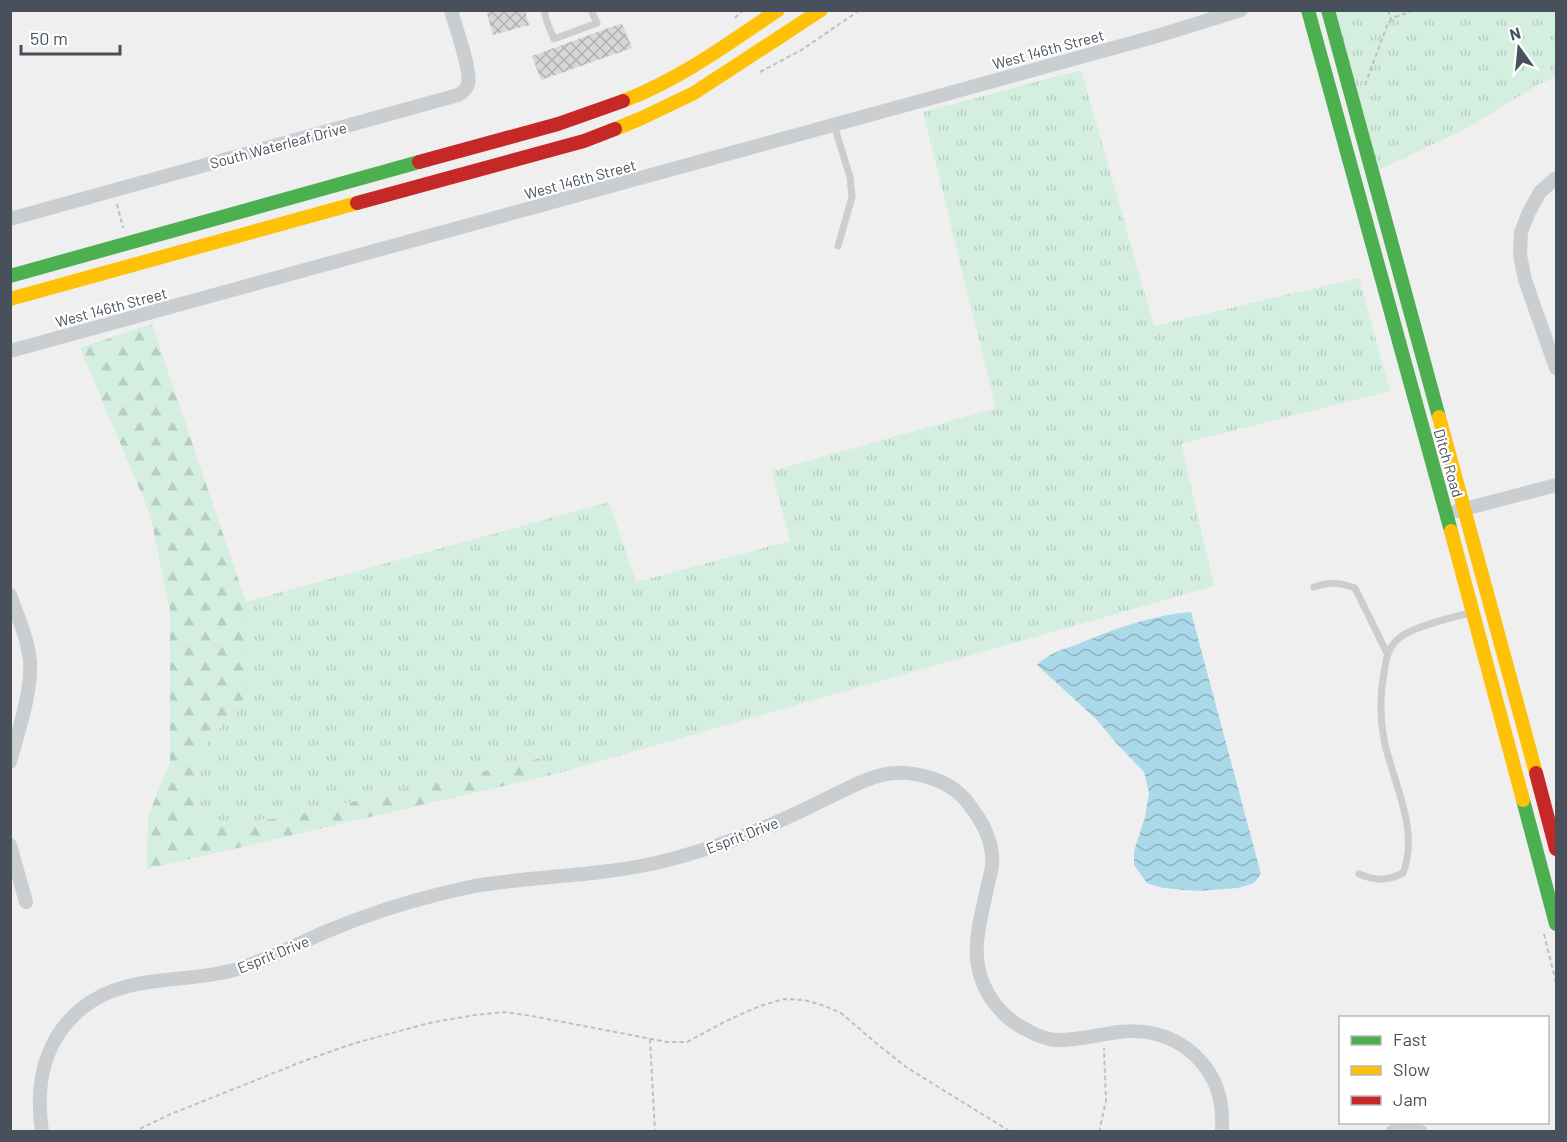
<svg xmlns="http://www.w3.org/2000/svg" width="1567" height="1142" font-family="Barlow,sans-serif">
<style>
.grass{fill:url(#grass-tufts)}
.forest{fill:url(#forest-firs)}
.water{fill:url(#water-waves)}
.building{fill:url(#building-cross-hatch)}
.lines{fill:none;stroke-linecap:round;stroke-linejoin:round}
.path{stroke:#b9c4c1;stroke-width:2;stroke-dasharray:4.5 3;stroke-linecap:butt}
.lane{stroke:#cbced0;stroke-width:7}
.street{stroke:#cbced0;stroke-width:14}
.fast{stroke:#4caf50;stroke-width:14}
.slow{stroke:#ffc107;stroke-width:14}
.jam{stroke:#c62828;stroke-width:14}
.labels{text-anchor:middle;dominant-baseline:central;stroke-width:4.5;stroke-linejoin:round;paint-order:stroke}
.street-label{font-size:15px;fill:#47505b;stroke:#fff}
</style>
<defs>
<pattern id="grass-tufts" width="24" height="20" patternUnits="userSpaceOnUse" patternTransform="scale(1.5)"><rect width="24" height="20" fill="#d4eee0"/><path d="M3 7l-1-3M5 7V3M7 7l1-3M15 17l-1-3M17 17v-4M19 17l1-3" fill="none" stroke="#b7cec2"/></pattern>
<pattern id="forest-firs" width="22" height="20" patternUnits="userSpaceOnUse" patternTransform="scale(1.5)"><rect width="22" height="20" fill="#d4eee0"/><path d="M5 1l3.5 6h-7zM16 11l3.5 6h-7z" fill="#b7cec2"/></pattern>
<pattern id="water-waves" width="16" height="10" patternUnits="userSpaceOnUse" patternTransform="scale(1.5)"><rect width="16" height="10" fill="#abd9e9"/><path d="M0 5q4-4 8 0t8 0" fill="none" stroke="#8db2c0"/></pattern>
<pattern id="building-cross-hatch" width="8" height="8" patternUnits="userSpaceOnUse" patternTransform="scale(1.5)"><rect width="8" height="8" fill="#d7d7d9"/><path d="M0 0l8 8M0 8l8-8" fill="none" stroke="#b0b1b3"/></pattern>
</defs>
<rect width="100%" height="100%" fill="#f0efef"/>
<g class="grass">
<polygon points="1336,11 1556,11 1556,77 1539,84 1469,127 1377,171"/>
<polygon points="1081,70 1154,326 1359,278 1390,391 1181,444 1214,586 551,775 540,758 283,818 234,822 196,829 198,755 246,696 246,602 609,502 636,582 790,541 772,471 996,408 923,112"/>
</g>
<polygon class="forest" points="152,324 246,602 246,696 198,755 196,828 234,822 283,818 541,758 551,775 147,869 148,816 170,763 170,610 150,514 80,348"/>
<path class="water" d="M 1191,612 L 1261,874 L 1254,883 L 1238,888 L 1197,891 L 1163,888 L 1147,883 L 1134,865 L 1134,851 L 1145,817 L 1149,793 L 1144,772 L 1118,745 L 1096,719 L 1037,665 C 1049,653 1062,650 1078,644 C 1114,629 1152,615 1191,612 Z"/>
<g class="building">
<polygon points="486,10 525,10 529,25 493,35"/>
<polygon points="622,23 632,48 541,80 532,56"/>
</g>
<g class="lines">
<g class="path">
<polyline points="1388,10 1391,19"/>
<polyline points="735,18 743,10"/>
<polyline points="760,72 803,49 860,10"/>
<polyline points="1365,85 1388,23 1395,17 1415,10"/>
<polyline points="117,204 123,228"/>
<polyline points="1544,934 1556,982"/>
<polyline points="650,1039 655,1132"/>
<polyline points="133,1132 171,1114 304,1061 352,1044 429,1023 475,1015 505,1012 532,1016 667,1042 687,1042 726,1021 760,1006 784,999 804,1000 825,1006 841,1013 876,1043 906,1067 1011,1132"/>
<polyline points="1099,1132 1106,1101 1104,1048"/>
</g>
<g class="lane">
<polyline points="544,10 547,22 554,39 597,23 591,10"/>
<polyline points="834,125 850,177 852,197 838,246"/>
<path d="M 1314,587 C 1331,582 1338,582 1355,588 L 1387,653"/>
<path d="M 1359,874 C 1376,881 1387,881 1403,873 C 1420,831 1393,782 1384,740 C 1380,718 1380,694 1384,672 C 1386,659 1388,648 1398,639 C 1410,628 1453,617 1470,613"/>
</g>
<g class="street">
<polyline points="1556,178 1540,192 1529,212 1521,232 1520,255 1525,280 1556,368"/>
<path d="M 10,219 L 458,95 C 463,92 466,90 468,84 C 472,71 455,26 451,10"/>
<polyline points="10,351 1157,36 1241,10"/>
<polyline points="1457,511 1556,485"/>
<path d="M 10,595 C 18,617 28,639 30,662 C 32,692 18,732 10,762"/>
<polyline points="10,845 26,902"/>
<path d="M 42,1132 C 35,1084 43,1041 81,1009 C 124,973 183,984 234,970 C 267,960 297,944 330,930 C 364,916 399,904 436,895 C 448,892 461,889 474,886 C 535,876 597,876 656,863 C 693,854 728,843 763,828 C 790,817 816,804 842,791 C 859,783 876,774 895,773 C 908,772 922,775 934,779 C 949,784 962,794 971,807 C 984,824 994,844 992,866 C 991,874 988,882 987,889 C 978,931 966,966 995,1004 C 1003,1014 1013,1023 1025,1029 C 1034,1034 1045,1039 1055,1040 C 1076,1041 1097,1035 1118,1032 C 1151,1028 1182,1038 1203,1064 C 1220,1085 1223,1106 1222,1132"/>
<polyline points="1392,1132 1409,1130 1421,1132"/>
</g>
<g class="fast">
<polyline points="1308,10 1451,531"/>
<polyline points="1328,10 1439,417"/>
<polyline points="10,276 419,162"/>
<polyline points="1523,800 1556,924"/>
</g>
<g class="slow">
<path d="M 623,101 C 680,79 728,44 778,10"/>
<polyline points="615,129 642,118 694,93 821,10"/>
<polyline points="10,299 357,203"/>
<polyline points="1439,417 1536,773"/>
<polyline points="1451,531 1523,800"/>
</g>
<g class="jam">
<polyline points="419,162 558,124 623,101"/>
<polyline points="357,203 584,141 615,129"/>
<polyline points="1536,773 1556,849"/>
</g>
</g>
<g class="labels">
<g class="street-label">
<text transform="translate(1048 49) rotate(-15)">West 146th Street</text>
<text transform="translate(278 145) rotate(-15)">South Waterleaf Drive</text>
<text transform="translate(580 179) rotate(-15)">West 146th Street</text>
<text transform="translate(111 307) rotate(-15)">West 146th Street</text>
<text transform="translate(1449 463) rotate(74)">Ditch Road</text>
<text transform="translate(742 835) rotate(-21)">Esprit Drive</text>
<text transform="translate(273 954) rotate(-22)">Esprit Drive</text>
</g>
</g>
<rect width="1567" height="1142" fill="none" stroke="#47505b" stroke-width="24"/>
<rect x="1339" y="1016" width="210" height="108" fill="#ffffff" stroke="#b5b9bd" stroke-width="1.5"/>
<rect x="1351" y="1036" width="30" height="9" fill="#4caf50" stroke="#b5b9bd" stroke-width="1.5"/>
<text x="1393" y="1046" font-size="18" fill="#47505b">Fast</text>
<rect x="1351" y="1066" width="30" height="9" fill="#ffc107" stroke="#b5b9bd" stroke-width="1.5"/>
<text x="1393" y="1076" font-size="18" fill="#47505b">Slow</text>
<rect x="1351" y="1096" width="30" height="9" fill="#c62828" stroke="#b5b9bd" stroke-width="1.5"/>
<text x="1393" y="1106" font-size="18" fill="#47505b">Jam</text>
<g transform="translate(1519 48) rotate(345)" stroke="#ffffff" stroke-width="4.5" paint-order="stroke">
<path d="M0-4.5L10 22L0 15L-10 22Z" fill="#47505b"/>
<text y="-9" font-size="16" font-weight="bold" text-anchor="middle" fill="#47505b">N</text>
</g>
<path d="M21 45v9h99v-9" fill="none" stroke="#47505b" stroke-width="3"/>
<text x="30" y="45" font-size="18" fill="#47505b" stroke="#ffffff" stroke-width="4.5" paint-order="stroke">50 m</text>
</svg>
